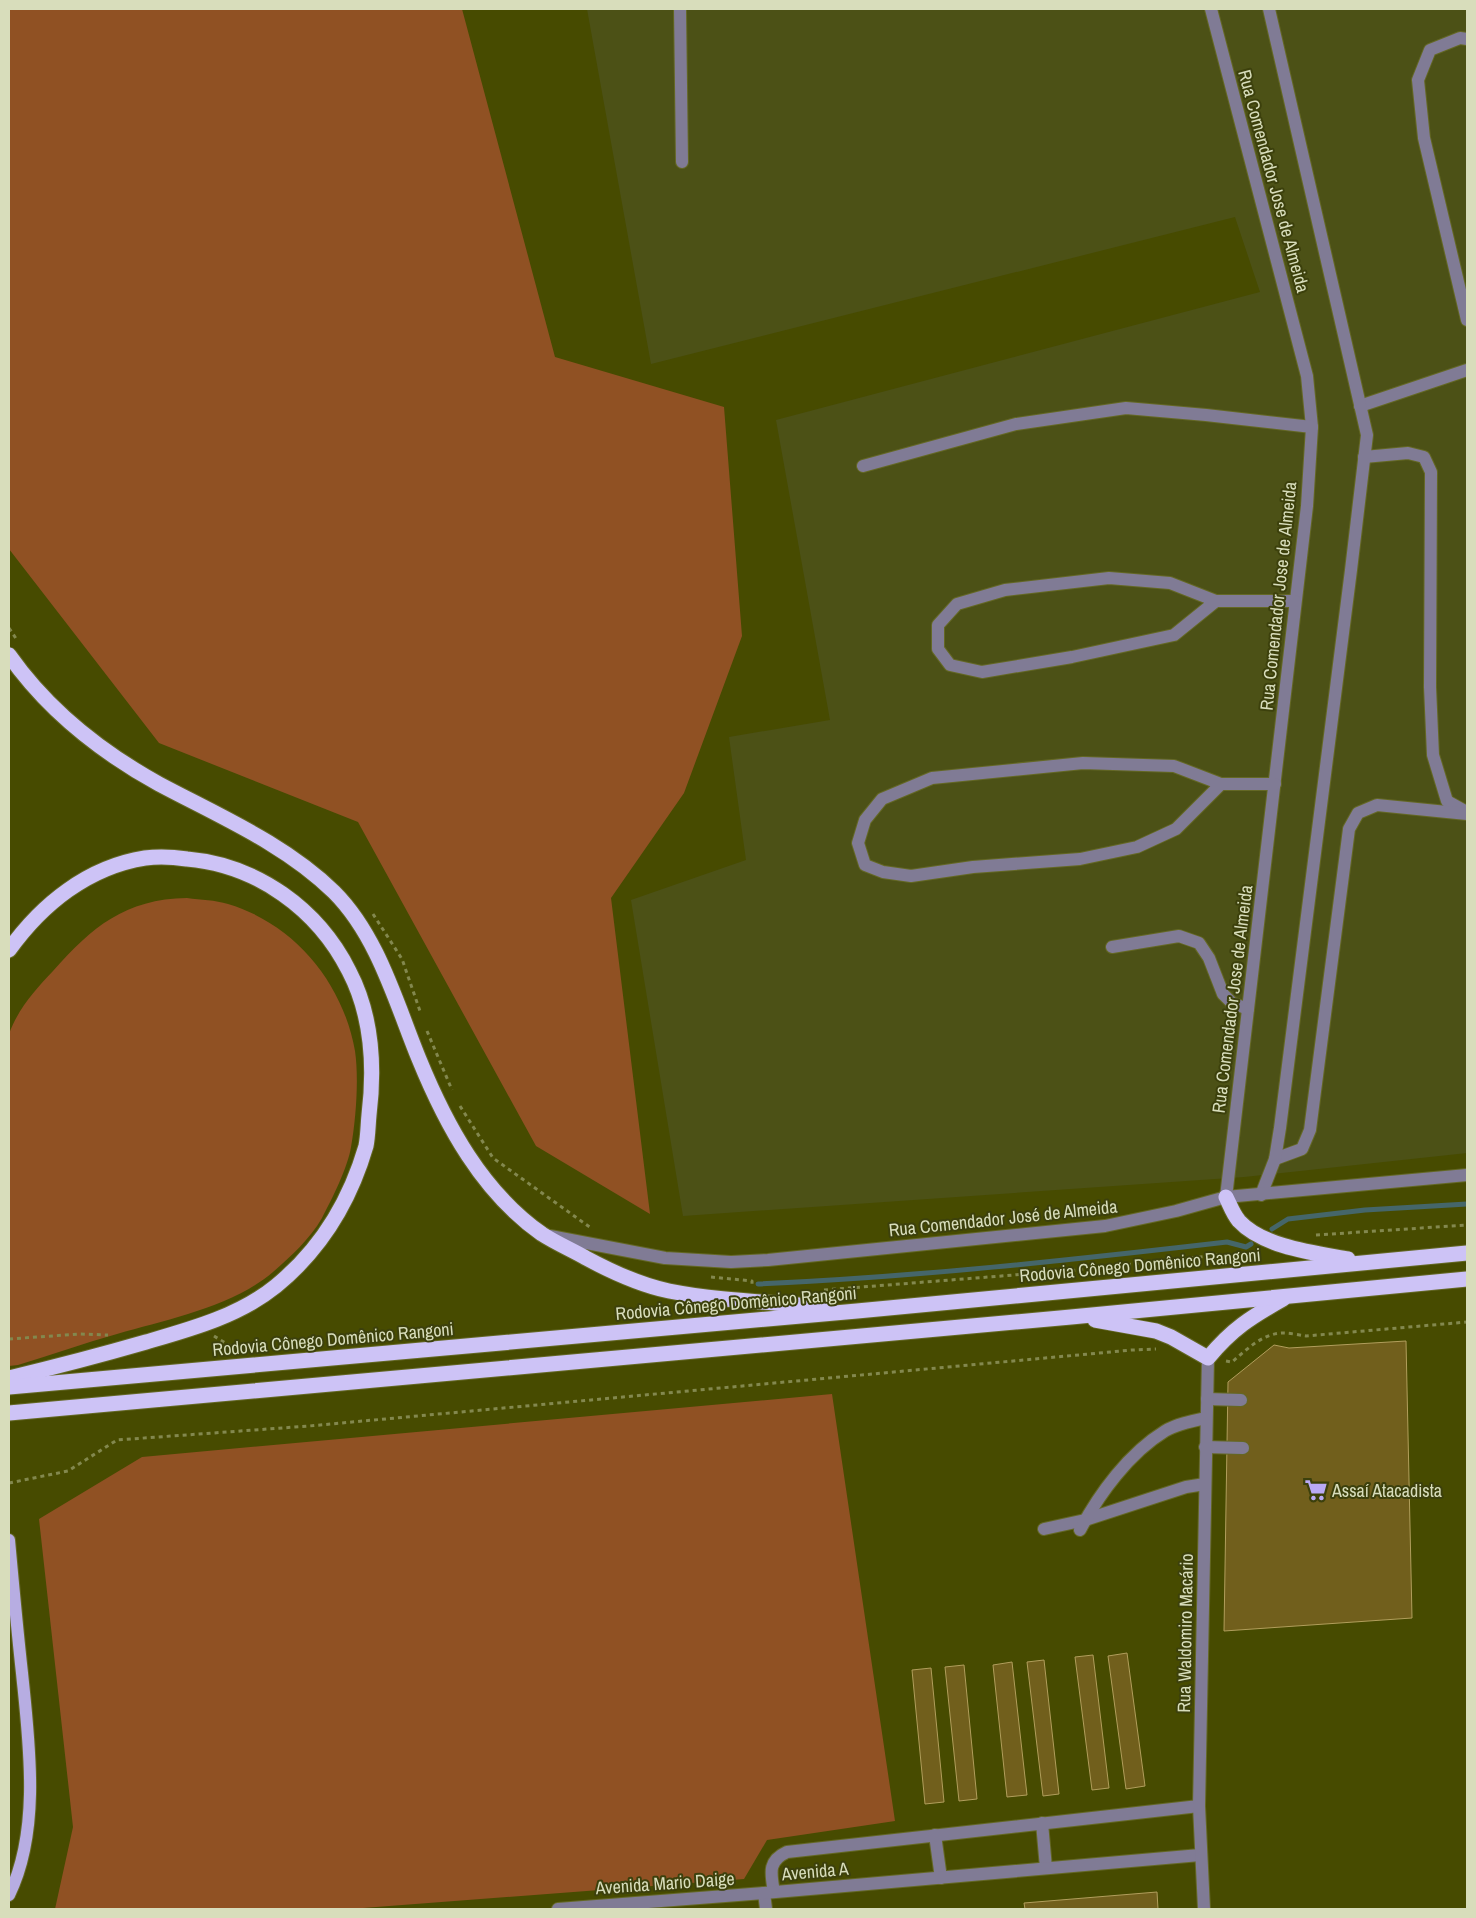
<svg xmlns="http://www.w3.org/2000/svg" width="1476" height="1918" font-family="'Archivo Narrow',sans-serif">
<style>
.built{fill:#4c5116}
.green{fill:#905123}
.lines{fill:none;stroke-linecap:round;stroke-linejoin:round}
.stream{stroke:#45666a;stroke-width:5}
.building{fill:#715f1c;stroke:#b19e5c}
.minor-casing{stroke:#646825;stroke-width:14}
.major-casing{stroke:#646825;stroke-width:14}
.highway-casing{stroke:#646825;stroke-width:17}
.path{stroke:#83884e;stroke-width:3;stroke-dasharray:4 4;stroke-linecap:butt}
.minor{stroke:#807b95;stroke-width:12}
.major{stroke:#b7ade2;stroke-width:12}
.highway{stroke:#cdc3f6;stroke-width:15}
.labels{text-anchor:middle;dominant-baseline:central;stroke-width:4;stroke-linejoin:round;paint-order:stroke}
.street-label{font-size:18px;fill:#d8ddbb;stroke:#3c400c}
.poi-label{font-size:18px;fill:#d8ddbb;stroke:#3c400c;text-anchor:start}
</style>
<rect width="100%" height="100%" fill="#474b00"/>
<polygon class="built" points="587,9 1467,9 1467,1153 1244,1177 683,1216 631,900 746,860 729,737 830,720 776,420 1260,292 1235,217 651,364"/>
<g class="green">
<polygon points="9,9 462,9 555,357 724,407 742,636 684,793 611,898 650,1214 536,1146 358,822 159,743 9,549"/>
<path d="M 187,898 C 201,900 215,900 228,904 C 295,924 343,983 355,1051 C 359,1078 356,1119 351,1147 C 348,1167 332,1199 322,1218 C 310,1239 291,1256 273,1272 C 232,1307 168,1319 117,1334 C 84,1343 51,1355 18,1365 L 9,1366 L 9,1034 C 18,1009 35,990 53,971 C 92,927 125,899 187,898 Z"/>
<polygon points="832,1394 895,1821 767,1840 744,1879 350,1909 55,1909 73,1827 39,1519 142,1457"/>
</g>
<g class="lines">
<g class="stream">
<polyline points="1272,1229 1288,1219 1365,1210 1467,1204"/>
<path d="M 758,1284 C 915,1277 1071,1260 1227,1242 L 1246,1247 L 1251,1244"/>
</g>
</g>
<g class="building">
<polygon points="1406,1341 1412,1618 1224,1631 1228,1382 1274,1345 1289,1348"/>
<polygon points="1127,1653 1145,1786 1126,1789 1108,1656"/>
<polygon points="1093,1655 1109,1788 1092,1790 1075,1657"/>
<polygon points="1044,1660 1059,1794 1043,1796 1027,1662"/>
<polygon points="1012,1662 1027,1795 1007,1797 993,1665"/>
<polygon points="964,1665 977,1799 959,1801 945,1667"/>
<polygon points="931,1668 944,1802 925,1804 912,1670"/>
<polygon points="1157,1892 1158,1909 1025,1909 1024,1903"/>
</g>
<g class="lines">
<defs>
<g id="minor">
<polyline points="680,9 682,162"/>
<polyline points="1211,9 1307,376 1312,427 1307,506 1226,1197"/>
<polyline points="1467,39 1460,38 1430,50 1418,80 1424,138 1467,320"/>
<polyline points="1360,406 1467,370"/>
<polyline points="1364,457 1408,453 1424,457 1431,472 1430,687 1433,755 1447,801 1465,811"/>
<polyline points="863,466 1016,424 1126,408 1206,415 1312,427"/>
<polyline points="1216,601 1174,635 1072,657 982,672 950,665 938,649 938,625 957,604 1005,590 1109,578 1170,583 1216,601 1295,601"/>
<polyline points="1221,784 1176,829 1137,847 1080,859 973,867 911,876 883,872 865,865 858,843 865,820 882,799 932,778 1083,763 1174,766 1221,784 1275,784"/>
<polyline points="1112,947 1179,936 1199,943 1209,958 1223,994 1232,1003 1248,1009"/>
<polyline points="1275,1159 1302,1149 1310,1130 1349,829 1358,813 1377,805 1467,814"/>
<polyline points="1261,1195 1275,1159 1280,1128 1351,570 1367,435 1269,9"/>
<polyline points="550,1236 665,1258 731,1262 768,1260 1105,1226 1176,1211 1226,1197 1467,1175"/>
<polyline points="1207,1399 1241,1400"/>
<polyline points="1205,1447 1243,1448"/>
<polyline points="1044,1529 1085,1520 1186,1487 1205,1484"/>
<path d="M 1080,1530 C 1099,1494 1129,1453 1165,1431 C 1177,1424 1192,1421 1206,1418"/>
<polyline points="1042,1823 1046,1868"/>
<polyline points="935,1835 941,1878"/>
<path d="M 774,1892 C 771,1874 767,1861 787,1852 L 1199,1806"/>
<polyline points="764,1893 766,1909"/>
<polyline points="558,1909 764,1893 1200,1855"/>
<polyline points="1204,1909 1199,1806 1208,1358"/>
</g>
<path id="major" d="M 9,1540 C 13,1584 17,1628 22,1673 C 29,1742 41,1830 9,1895"/>
<g id="highway">
<path d="M 9,655 C 47,709 101,752 159,784 C 219,816 285,844 334,892 C 378,936 396,1003 419,1059 C 446,1125 482,1192 542,1234 C 556,1243 572,1250 586,1258 C 612,1272 640,1285 669,1291 C 720,1301 772,1302 824,1307"/>
<path d="M 9,950 C 42,904 88,867 145,858 C 159,856 174,857 187,859 C 257,865 318,909 349,971 C 372,1015 375,1066 369,1115 C 368,1125 368,1136 366,1146 C 350,1201 320,1250 276,1286 C 239,1316 191,1329 146,1342 C 101,1355 55,1367 9,1378"/>
<path d="M 1226,1197 C 1230,1205 1233,1214 1239,1221 C 1263,1247 1315,1253 1348,1259"/>
<path d="M 1095,1320 L 1156,1331 L 1171,1337 L 1208,1358 C 1232,1329 1251,1317 1283,1299"/>
<polyline points="9,1387 857,1311 1467,1253"/>
<polyline points="9,1413 1071,1317 1467,1279"/>
</g>
</defs>
<use href="#minor" class="minor-casing"/>
<use href="#major" class="major-casing"/>
<use href="#highway" class="highway-casing"/>
<g class="path">
<polyline points="9,628 17,640"/>
<polyline points="373,914 402,959 420,1011"/>
<polyline points="427,1031 452,1090"/>
<polyline points="460,1106 493,1158 591,1228"/>
<polyline points="1316,1235 1467,1225"/>
<polyline points="711,1277 752,1281 752,1286"/>
<polyline points="824,1290 1077,1270 1219,1255 1233,1259"/>
<polyline points="214,1336 230,1346 250,1348"/>
<polyline points="9,1339 80,1334 108,1335"/>
<path d="M 1226,1361 L 1232,1362 C 1246,1350 1263,1333 1283,1333 C 1290,1333 1299,1335 1306,1336 L 1467,1322"/>
<polyline points="9,1483 68,1471 117,1440 309,1426 1132,1350 1156,1349"/>
</g>
<use href="#minor" class="minor"/>
<use href="#major" class="major"/>
<use href="#highway" class="highway"/>
</g>
<defs>
<symbol id="supermarket-bare" viewBox="-9 -9 18 18"><path d="M-6-5.5h2.5l.6 2H6L4.5 2H-2.5L-4.4-4H-6ZM-1.5 3.2a1.3 1.3 0 1 0 .1 0ZM3 3.2a1.3 1.3 0 1 0 .1 0Z" fill="#baaaf6" stroke="#3c400c" stroke-width="2.5" paint-order="stroke"/></symbol>
</defs>
<g fill-rule="evenodd">
<use href="#supermarket-bare" x="1300" y="1474" width="32" height="32"/>
</g>
<g class="labels">
<g class="street-label">
<text transform="translate(1274 181) rotate(75)">Rua Comendador Jose de Almeida</text>
<text transform="translate(1278 596) rotate(-84)">Rua Comendador Jose de Almeida</text>
<text transform="translate(1232 999) rotate(-83)">Rua Comendador Jose de Almeida</text>
<text transform="translate(1003 1218) rotate(-6)">Rua Comendador José de Almeida</text>
<text transform="translate(1140 1265) rotate(-5)">Rodovia Cônego Domênico Rangoni</text>
<text transform="translate(736 1303) rotate(-5)">Rodovia Cônego Domênico Rangoni</text>
<text transform="translate(333 1339) rotate(-5)">Rodovia Cônego Domênico Rangoni</text>
<text transform="translate(1185 1633) rotate(-89)">Rua Waldomiro Macário</text>
<text transform="translate(815 1871) rotate(-5)">Avenida A</text>
<text transform="translate(665 1883) rotate(-4)">Avenida Mario Daige</text>
</g>
<g class="poi-label">
<text x="1332" y="1490">Assaí Atacadista</text>
</g>
</g>
<rect width="1476" height="1918" fill="none" stroke="#d8ddbb" stroke-width="20"/>
</svg>
